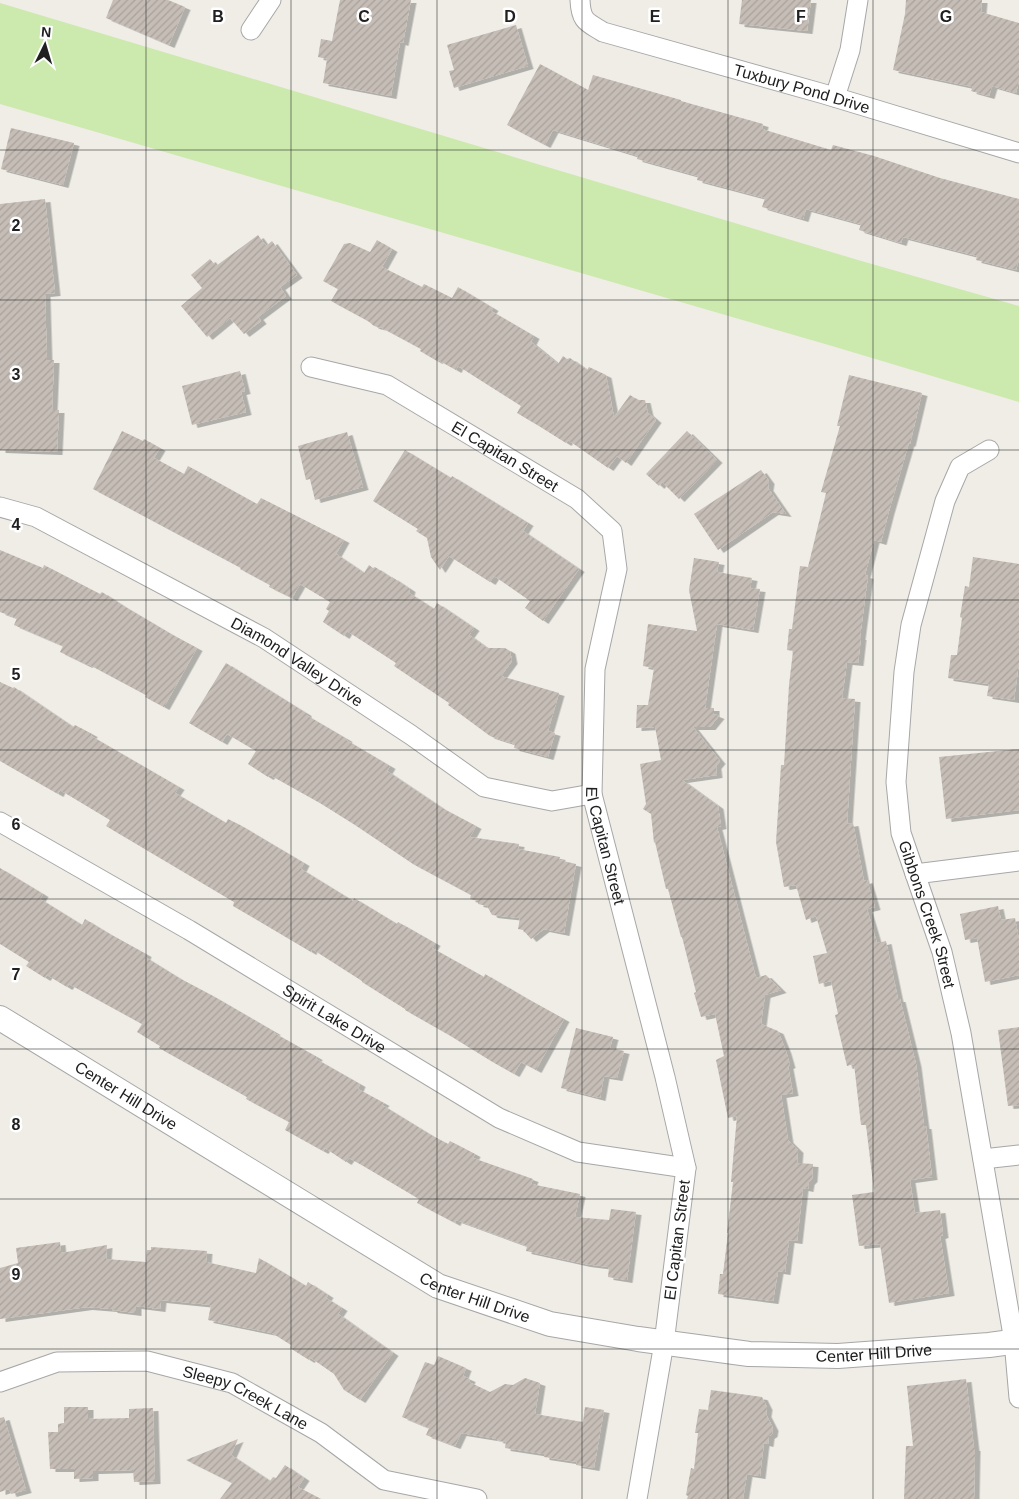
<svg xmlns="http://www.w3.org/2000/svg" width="1019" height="1499" font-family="Arial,sans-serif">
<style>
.grass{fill:#cce9ae}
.building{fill:url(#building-hatch);filter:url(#shadow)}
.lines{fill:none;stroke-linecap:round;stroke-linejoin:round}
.minor-casing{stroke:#a7a7a7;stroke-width:21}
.tertiary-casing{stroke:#a7a7a7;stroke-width:26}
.minor{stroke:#fff;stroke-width:19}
.tertiary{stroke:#fff;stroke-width:24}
.grid{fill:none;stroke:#202020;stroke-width:1;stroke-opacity:0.55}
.labels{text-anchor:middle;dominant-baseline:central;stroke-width:5;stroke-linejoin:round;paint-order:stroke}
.street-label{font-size:16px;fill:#202020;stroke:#fff}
.grid-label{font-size:16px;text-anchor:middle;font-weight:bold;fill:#202020;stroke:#fff;stroke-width:5;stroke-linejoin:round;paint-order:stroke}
</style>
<defs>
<pattern id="building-hatch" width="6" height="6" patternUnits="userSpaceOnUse" patternTransform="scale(1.25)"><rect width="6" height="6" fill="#c5bdb6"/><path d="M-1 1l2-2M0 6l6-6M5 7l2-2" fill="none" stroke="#a9a29c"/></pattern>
<filter id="shadow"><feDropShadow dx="5.5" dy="3" stdDeviation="0" flood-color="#0004"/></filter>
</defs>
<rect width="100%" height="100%" fill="#f0ede7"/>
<polygon class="grass" points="0,3 858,260 1019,306 1019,402 832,346 0,104"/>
<g class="building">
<polygon points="113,0 168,0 185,7 169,45 106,18"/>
<polygon points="340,0 411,0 403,43 400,42 391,96 323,83 327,59 318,57 321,39 332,41"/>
<polygon points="742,0 811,0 807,31 739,24"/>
<polygon points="906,0 982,0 981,12 1019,23 1019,81 1016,93 992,86 989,96 971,91 973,87 893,70 905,14"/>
<polygon points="516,25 528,66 454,88 449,71 454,70 447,45"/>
<polygon points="540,64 588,90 593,75 681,100 681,101 763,124 762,129 831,150 833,145 874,156 940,178 1019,199 1019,259 1016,270 976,260 977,256 903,237 901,243 859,230 861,224 806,209 803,219 762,207 765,198 697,180 698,176 637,159 638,156 553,130 545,145 507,125"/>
<polygon points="11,128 74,143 63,185 1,169"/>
<polygon points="45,199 55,293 45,294 47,360 54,360 52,410 59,410 57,452 0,450 0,204"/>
<polygon points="258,235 266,246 272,241 297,275 280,287 286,296 258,317 261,321 244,334 230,318 207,337 181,306 202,288 191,275 210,259 216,266"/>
<polygon points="377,240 392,249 382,267 422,287 424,284 452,298 458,287 493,308 491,311 534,336 531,342 558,364 563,356 567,359 570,358 587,370 589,367 606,375 614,417 630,395 638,400 645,400 648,413 656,420 626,463 617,456 608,468 568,440 566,443 539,426 517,413 521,406 458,366 456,370 438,360 437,361 420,351 421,349 382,328 374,326 368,321 331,301 338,289 323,281 344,244 350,243 370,252"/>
<polygon points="240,371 245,391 241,392 246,412 192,425 182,386"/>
<polygon points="849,375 922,393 910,444 909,443 889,511 881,542 874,540 865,575 868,576 860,637 861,637 858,663 847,662 842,698 855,699 847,824 853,823 864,881 867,880 875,907 867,909 877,943 886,941 898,999 900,999 916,1064 924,1126 926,1126 932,1177 910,1180 915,1213 940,1210 943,1235 940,1236 949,1293 889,1303 880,1244 859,1246 852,1195 874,1192 866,1125 861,1125 854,1064 847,1066 835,1015 838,1014 831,981 819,984 813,956 827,953 816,916 806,920 796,885 784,887 776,842 781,765 784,765 789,685 793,651 787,650 789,629 792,629 800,566 808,567 826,493 821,492 840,426 837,426"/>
<polygon points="122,431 143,441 144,439 160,448 154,458 184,474 188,466 257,504 261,498 344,540 336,554 364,573 369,565 373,568 375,567 392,578 392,577 410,589 409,593 434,609 437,603 474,628 469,635 487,648 505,648 510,651 512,661 501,676 559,693 548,731 555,733 548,757 514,748 515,744 490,736 448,705 449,703 394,666 396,663 347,631 344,636 323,622 329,611 326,609 330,602 300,584 292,598 269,587 270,585 240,569 241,568 93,489"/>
<polygon points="687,431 717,460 679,499 662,482 659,486 646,474"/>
<polygon points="347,432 363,487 315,500 310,479 306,480 298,446"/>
<polygon points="405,450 451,478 452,476 528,523 523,531 579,569 543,621 525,608 530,601 494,576 490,582 449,556 440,570 431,557 427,538 416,531 418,529 373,501"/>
<polygon points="761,470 769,481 768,488 786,514 773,512 718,550 694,514"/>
<polygon points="0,550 43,568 44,565 100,594 102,592 122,605 171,634 197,648 164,707 145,697 146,695 88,664 87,665 60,652 63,646 14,625 17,618 0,612"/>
<polygon points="973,557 1019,564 1019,662 1014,700 987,696 989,684 948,678 951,655 957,655 962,618 960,617 965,586 969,587"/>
<polygon points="694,558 719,562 717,572 752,578 750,588 760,589 753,630 717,624 705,708 714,708 714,714 719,716 710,727 693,727 720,761 716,766 717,775 682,780 718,806 721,826 717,827 756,978 766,975 781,990 765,995 761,1024 778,1031 786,1051 790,1065 788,1066 793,1093 781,1095 788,1140 798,1150 797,1163 813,1164 812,1179 809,1182 808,1189 803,1188 797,1241 789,1240 785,1272 778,1271 773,1301 718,1294 720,1274 723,1274 728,1233 727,1233 733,1182 731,1182 737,1116 728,1118 716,1060 724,1056 715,1014 701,1017 694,993 696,992 682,937 681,937 668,889 666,889 655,842 654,843 651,814 643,809 646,804 640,764 661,760 655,727 636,728 637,705 648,705 654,668 643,666 648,624 697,631 689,590"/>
<polygon points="226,663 306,713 306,715 347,739 346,740 390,766 387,771 442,808 476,826 470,837 519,844 518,849 560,857 559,860 576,864 564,933 544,929 531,939 523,930 518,929 520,918 492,915 487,906 478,904 478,901 470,899 471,895 413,864 355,825 320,803 270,775 268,777 248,764 256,751 227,734 222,742 189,723"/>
<polygon points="0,682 13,688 14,687 73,727 75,725 92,734 91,736 179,787 175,793 226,823 228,819 240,825 304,863 301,869 353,901 354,898 397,924 398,922 435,943 432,948 484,977 485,974 526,998 564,1019 536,1070 521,1062 514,1074 491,1061 449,1035 405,1010 405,1009 362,982 362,981 312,949 311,952 252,917 233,906 234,902 106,826 110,820 60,790 58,794 0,761"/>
<polygon points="1019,749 1019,810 946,819 939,757"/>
<polygon points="0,868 43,894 40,899 82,925 85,919 108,933 146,954 145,957 179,978 213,996 275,1032 274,1033 317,1057 316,1059 360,1084 358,1089 384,1103 382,1105 431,1135 448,1144 450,1141 475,1154 473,1158 533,1179 531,1184 580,1194 575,1217 609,1220 611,1209 636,1212 627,1280 608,1277 609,1267 585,1264 526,1251 527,1246 456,1220 455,1223 417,1203 419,1199 360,1164 349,1158 346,1162 325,1148 323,1151 285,1130 289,1122 246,1099 247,1097 159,1048 160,1046 137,1032 142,1024 69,984 67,987 47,975 45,978 26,966 29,962 0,944"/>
<polygon points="998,906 1001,920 1015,918 1019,940 1019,975 985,982 977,938 965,940 960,914"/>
<polygon points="1019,1027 1019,1105 1008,1106 998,1030"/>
<polygon points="576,1028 613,1037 610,1048 624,1051 617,1078 604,1076 600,1098 561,1088"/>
<polygon points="60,1242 61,1253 107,1245 106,1259 146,1262 147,1250 151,1250 151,1247 207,1251 206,1262 256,1273 259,1258 306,1286 308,1282 328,1295 326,1298 342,1308 338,1314 393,1353 360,1400 344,1390 334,1374 311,1358 309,1360 290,1348 291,1345 272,1333 208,1320 211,1305 161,1300 160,1309 136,1306 136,1313 112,1310 112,1309 87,1307 0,1319 0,1268 18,1263 16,1248"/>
<polygon points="438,1356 466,1368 463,1376 470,1379 469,1382 490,1392 505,1384 513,1385 525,1378 540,1383 535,1414 583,1422 585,1407 604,1410 594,1468 576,1465 577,1462 544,1457 544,1454 505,1448 506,1442 497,1440 498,1439 461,1433 455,1446 426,1435 429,1428 402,1417 425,1362 434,1365"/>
<polygon points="966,1379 974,1448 975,1448 974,1499 904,1499 906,1446 913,1446 907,1386"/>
<polygon points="711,1390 762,1397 767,1407 766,1414 773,1428 772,1434 769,1436 768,1444 764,1443 760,1476 747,1474 743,1499 687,1499 688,1496 686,1495 691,1468 694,1469 698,1433 695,1433 699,1409 708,1410"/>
<polygon points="64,1407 88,1407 88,1419 129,1418 129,1409 153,1408 155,1481 134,1482 133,1470 93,1471 93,1478 74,1479 74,1469 50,1469 48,1432 58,1432 58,1424 64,1423"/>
<polygon points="4,1417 26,1490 11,1494 9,1489 0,1492 0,1418"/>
<polygon points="238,1439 231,1455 270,1481 273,1477 276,1478 285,1465 304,1478 298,1487 321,1499 220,1499 232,1483 186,1460"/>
</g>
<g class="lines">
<defs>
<g id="minor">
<path id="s1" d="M 580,0 C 581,22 587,22 603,32 L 824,94 L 1019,153"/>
<polyline points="251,30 271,0"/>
<polyline points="835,97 850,50 858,0"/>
<path id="s2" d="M 311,367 L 387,385 L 577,499 L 612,531 L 617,569 L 595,669 L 592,794 L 665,1077 L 686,1168 L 664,1343 L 637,1499"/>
<path id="s3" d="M 989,450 L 960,467 L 945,501 L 911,625 L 904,672 L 896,782 L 901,833 L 942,952 L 961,1033 L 1014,1341 L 1019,1398"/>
<path id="s4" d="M 0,507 L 36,517 L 264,638 L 411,735 L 484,787 L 552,801 L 592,794"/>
<path id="s5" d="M 0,822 L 189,930 L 499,1118 L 578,1152 L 686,1168"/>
<polyline points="915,874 1019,861"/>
<polyline points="983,1159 1019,1155"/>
<path id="s6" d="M 0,1382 L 57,1362 L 147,1361 L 232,1383 L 321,1433 L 384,1480 L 477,1499"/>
</g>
<g id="tertiary">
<path id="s7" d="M 0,1018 L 438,1286 L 550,1324 L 638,1339 L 749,1354 L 838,1356 L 989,1345 L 1019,1341"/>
</g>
</defs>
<use href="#minor" class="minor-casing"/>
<use href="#tertiary" class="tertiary-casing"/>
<use href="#minor" class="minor"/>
<use href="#tertiary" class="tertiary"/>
</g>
<path class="grid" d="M 146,0 L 146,1499M 291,0 L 291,1499M 437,0 L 437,1499M 582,0 L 582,1499M 728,0 L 728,1499M 873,0 L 873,1499M 0,150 L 1019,150M 0,300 L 1019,300M 0,450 L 1019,450M 0,600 L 1019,600M 0,750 L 1019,750M 0,899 L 1019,899M 0,1049 L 1019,1049M 0,1199 L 1019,1199M 0,1349 L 1019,1349"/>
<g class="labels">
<g class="street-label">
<text stroke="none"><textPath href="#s1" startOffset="249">Tuxbury Pond Drive</textPath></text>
<text stroke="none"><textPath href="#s2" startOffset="216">El Capitan Street</textPath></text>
<text stroke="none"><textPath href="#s4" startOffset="336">Diamond Valley Drive</textPath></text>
<text stroke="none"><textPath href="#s2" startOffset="666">El Capitan Street</textPath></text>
<text stroke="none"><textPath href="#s3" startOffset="494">Gibbons Creek Street</textPath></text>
<text stroke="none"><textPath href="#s5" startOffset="388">Spirit Lake Drive</textPath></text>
<text stroke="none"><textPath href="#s7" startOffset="148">Center Hill Drive</textPath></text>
<text transform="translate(677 1240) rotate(-83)">El Capitan Street</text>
<text stroke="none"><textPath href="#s7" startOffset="552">Center Hill Drive</textPath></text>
<text stroke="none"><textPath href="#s7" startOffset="958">Center Hill Drive</textPath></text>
<text stroke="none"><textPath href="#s6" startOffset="256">Sleepy Creek Lane</textPath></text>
</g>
</g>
<g class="grid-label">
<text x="218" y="22">B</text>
<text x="364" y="22">C</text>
<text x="510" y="22">D</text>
<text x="655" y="22">E</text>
<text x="801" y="22">F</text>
<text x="946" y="22">G</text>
<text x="16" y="231">2</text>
<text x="16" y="380">3</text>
<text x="16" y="530">4</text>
<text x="16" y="680">5</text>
<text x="16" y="830">6</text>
<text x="16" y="980">7</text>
<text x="16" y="1130">8</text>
<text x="16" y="1280">9</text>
</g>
<g transform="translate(45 45) rotate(5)" stroke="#ffffff" stroke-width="4" paint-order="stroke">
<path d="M0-4L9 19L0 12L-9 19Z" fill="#202020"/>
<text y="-8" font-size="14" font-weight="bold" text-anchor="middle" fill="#202020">N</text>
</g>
</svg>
